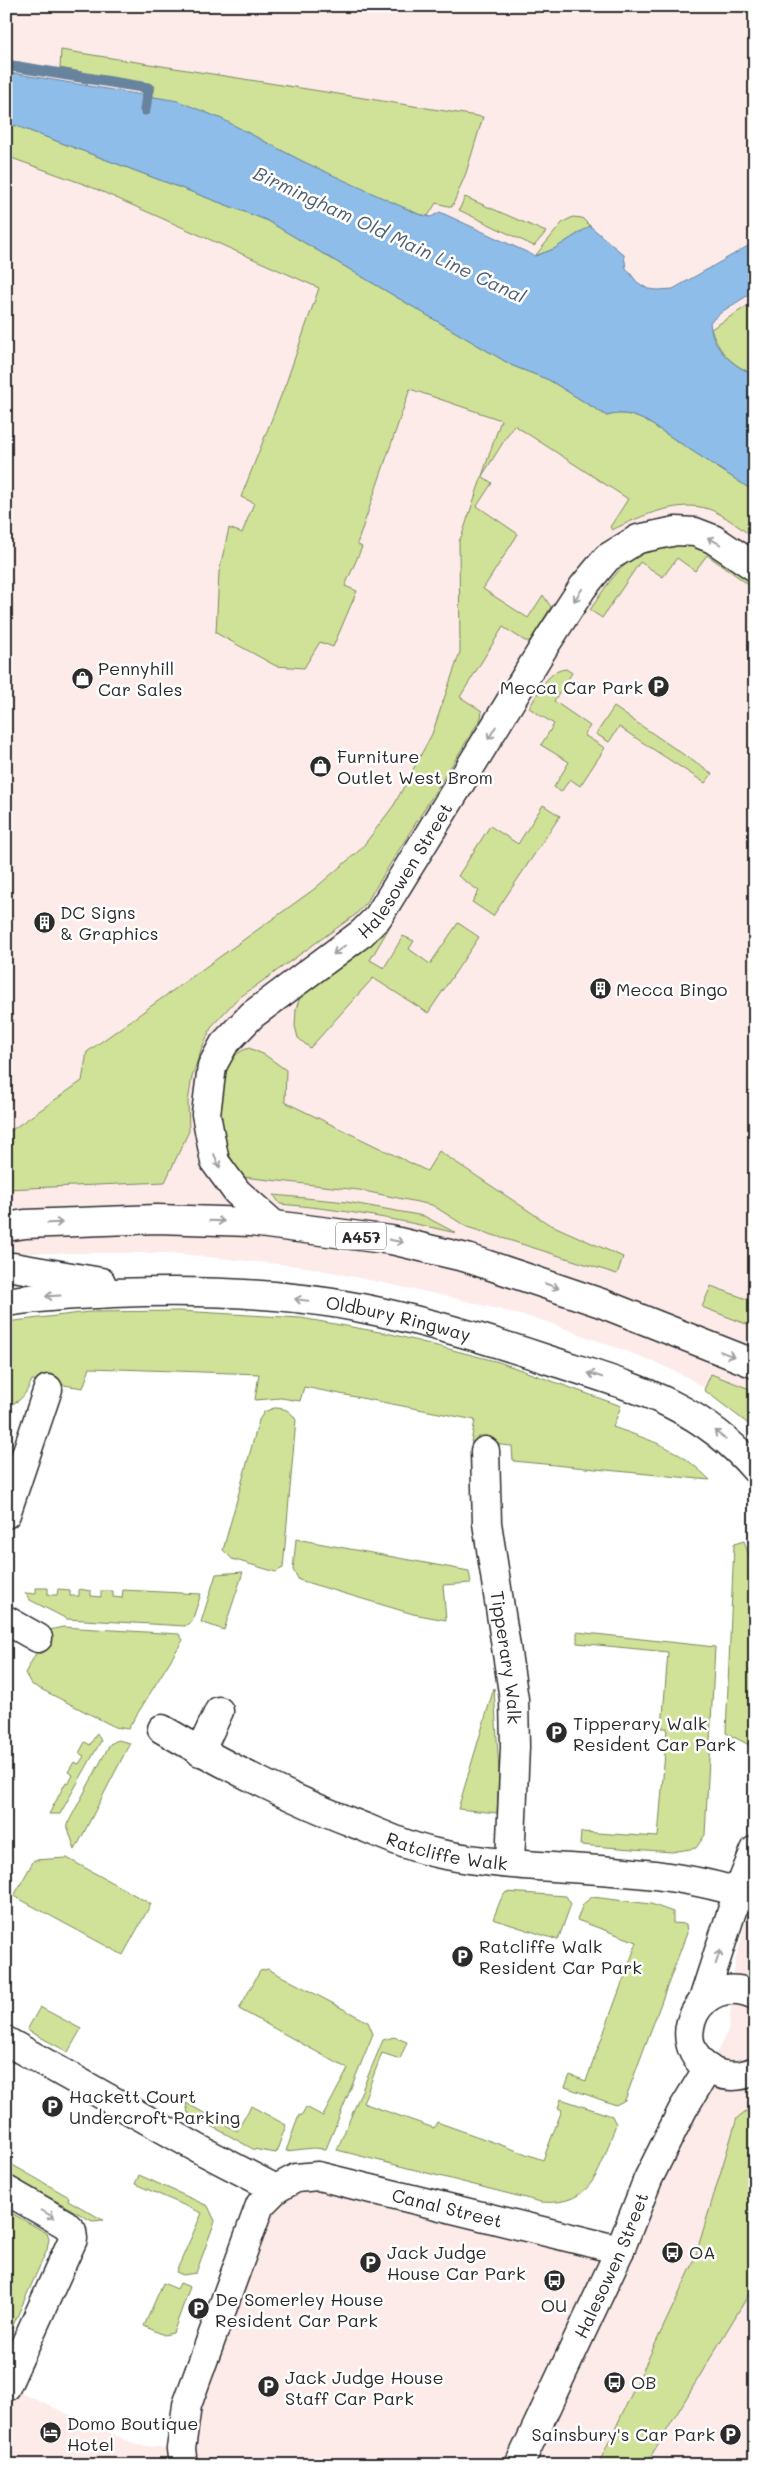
<svg xmlns="http://www.w3.org/2000/svg" width="761" height="2471" font-family="Mali,sans-serif">
<style>
.built{fill:#fdebea}
.green{fill:#cfe297;stroke:#7d8661}
.water{fill:#8fbde9;stroke:#67839d}
.lines{fill:none;stroke-linecap:round;stroke-linejoin:round}
.stream{stroke:#67839d;stroke-width:11}
.minor-casing{stroke:#2b2b2b;stroke-width:31}
.secondary-casing{stroke:#2b2b2b;stroke-width:31}
.primary-casing{stroke:#2b2b2b;stroke-width:31}
.minor{stroke:#fff;stroke-width:28}
.secondary{stroke:#fff;stroke-width:28}
.primary{stroke:#fff;stroke-width:28}
.oneway{stroke:#a0a0a0}
.labels{text-anchor:middle;dominant-baseline:central;stroke-width:5;stroke-linejoin:round;paint-order:stroke}
.shield{fill:#fff;stroke:#6b6b6b;stroke-width:1}
.shield-label{font-size:16px;font-weight:bold;fill:#2b2b2b}
.poi-label{font-size:18px;fill:#2b2b2b;stroke:#fff;text-anchor:start}
.street-label{font-size:18px;fill:#2b2b2b;stroke:#fff}
.water-label{font-size:19px;font-style:italic;fill:#4e5e6e;stroke:#fff}
</style>
<rect width="100%" height="100%" fill="#fff"/>
<filter id="ink" filterUnits="userSpaceOnUse"><feTurbulence type="fractalNoise" baseFrequency=".02" numOctaves="2"/><feDisplacementMap in="SourceGraphic" scale="10" xChannelSelector="R" yChannelSelector="G"/><feConvolveMatrix kernelMatrix="1 2 1 2 8 2 1 2 1" color-interpolation-filters="sRGB"/></filter>
<g filter="url(#ink)">
<g class="built">
<polygon points="6,6 755,6 755,1420 687,1377 652,1361 544,1321 450,1297 307,1267 168,1253 28,1253 6,1257"/>
<polygon points="755,1888 755,2465 6,2465 6,2386 137,2445 181,2449 249,2235 296,2178 620,2249 729,2028 735,1961"/>
</g>
<g class="green">
<path d="M 61,50 L 483,117 L 466,173 L 452,207 L 436,203 L 428,216 L 418,214 C 379,196 338,180 300,160 C 252,136 206,106 153,97 L 155,86 L 60,68 Z"/>
<path d="M 6,122 L 266,220 L 513,366 L 549,380 L 607,416 C 623,411 633,415 648,422 L 755,492 L 755,538 C 742,530 730,519 716,512 C 684,496 641,516 612,530 L 610,527 L 628,499 L 514,425 L 482,476 L 492,483 L 477,506 L 518,534 L 483,589 L 528,618 L 543,595 L 551,607 L 530,641 L 525,641 L 503,627 L 460,697 L 482,711 L 481,718 L 366,903 L 355,915 L 236,1000 L 212,1026 L 201,1050 L 192,1077 L 188,1102 L 189,1131 L 165,1182 L 6,1189 L 6,1134 L 82,1081 L 87,1052 L 313,890 L 361,849 L 394,805 L 432,734 L 460,652 L 459,541 L 462,535 L 501,420 L 410,389 L 357,544 L 362,547 L 345,586 L 357,591 L 333,647 L 320,642 L 304,668 L 276,666 L 216,633 L 219,572 L 229,528 L 242,533 L 254,503 L 241,497 L 286,383 L 319,288 L 89,186 L 6,156 Z"/>
<polygon points="465,197 546,232 534,246 459,210"/>
<polygon points="573,217 582,218 590,226 554,249 535,256 563,222"/>
<path d="M 755,301 L 755,375 C 732,365 719,353 711,329 Z"/>
<path d="M 686,545 L 700,547 L 755,580 L 755,589 L 707,555 L 695,571 L 677,558 L 663,577 L 640,562 L 602,618 L 590,610 C 619,567 630,548 686,545 Z"/>
<path d="M 566,669 L 572,673 L 554,701 L 590,726 L 584,735 L 605,748 L 580,786 L 570,779 L 561,792 L 554,787 L 569,762 L 541,745 L 554,724 L 529,708 C 539,693 546,671 566,669 Z"/>
<polygon points="614,707 712,774 705,783 619,727 609,742 596,734"/>
<polygon points="543,805 560,816 493,916 472,902 479,891 458,876 490,826 518,844"/>
<polygon points="458,923 479,937 428,1013 373,978 310,1048 298,1038 295,1026 296,1009 300,997 311,984 389,928 370,960 384,968 403,936 414,941 409,949 430,964"/>
<path d="M 249,1048 L 265,1055 L 286,1070 L 285,1102 L 427,1171 L 439,1151 L 547,1223 L 623,1257 L 617,1274 L 467,1227 L 432,1205 L 359,1190 L 243,1177 C 237,1167 229,1157 226,1147 C 216,1119 214,1057 249,1048 Z"/>
<path d="M 274,1195 L 347,1202 L 424,1216 L 456,1233 C 397,1219 340,1209 280,1204 Z"/>
<polygon points="711,1286 755,1302 755,1325 746,1324 702,1307"/>
<path d="M 180,1311 L 301,1318 L 391,1334 L 499,1362 L 621,1406 L 613,1427 C 655,1442 677,1447 710,1480 L 513,1461 L 512,1446 L 471,1442 L 475,1420 L 304,1387 L 300,1401 L 281,1398 L 255,1400 L 259,1374 L 90,1368 L 83,1388 L 32,1380 C 26,1393 22,1403 6,1405 L 6,1322 L 89,1312 Z"/>
<polygon points="711,1374 755,1391 755,1429 704,1390"/>
<path d="M 274,1408 C 285,1408 290,1410 296,1420 L 283,1568 L 276,1572 L 232,1559 L 223,1550 L 259,1420 L 264,1412 Z"/>
<polygon points="296,1539 469,1571 471,1583 443,1585 446,1620 413,1614 299,1580 293,1570"/>
<polygon points="744,1541 755,1573 755,1748 726,1733 734,1544"/>
<polygon points="243,1572 224,1630 201,1622 216,1574"/>
<polygon points="36,1588 48,1588 48,1595 57,1595 58,1589 70,1590 70,1596 79,1596 79,1589 91,1591 91,1596 101,1597 101,1591 113,1591 113,1597 122,1598 123,1590 201,1594 192,1621 185,1626 67,1619 30,1600 25,1593 36,1594"/>
<polygon points="63,1627 179,1634 183,1640 128,1729 115,1727 31,1684 25,1673 49,1630"/>
<polygon points="577,1632 715,1647 705,1835 696,1848 672,1852 580,1845 581,1832 658,1837 667,1728 662,1728 668,1652 577,1643"/>
<polygon points="494,1688 499,1772 497,1813 458,1809"/>
<polygon points="97,1733 101,1741 60,1814 49,1814 66,1782 69,1783 73,1775 68,1772 74,1762 79,1764 84,1756 79,1753 85,1742 90,1745"/>
<polygon points="118,1740 130,1743 75,1850 67,1825 110,1744"/>
<polygon points="67,1858 151,1904 123,1955 14,1896 34,1860"/>
<polygon points="506,1892 566,1896 571,1904 558,1940 493,1919 501,1899"/>
<polygon points="592,1897 651,1904 673,1912 673,1923 686,1924 687,1933 625,2100 616,2105 565,2087 570,2075 586,2081 637,1942 577,1920 583,1904"/>
<polygon points="268,1969 368,2022 373,2034 326,2149 313,2148 286,2151 299,2115 301,2116 306,2107 323,2116 348,2069 239,2009 260,1971"/>
<polygon points="40,2007 81,2029 68,2052 27,2030"/>
<path d="M 394,2037 L 407,2042 L 400,2059 L 382,2053 L 363,2103 L 434,2128 L 437,2122 L 543,2160 L 562,2110 L 558,2108 L 561,2099 L 612,2116 L 616,2124 C 601,2165 595,2207 541,2202 L 337,2150 L 383,2040 Z"/>
<polygon points="186,2103 237,2131 251,2106 286,2125 276,2153 253,2149 188,2113"/>
<polygon points="755,2109 755,2284 646,2465 598,2465 693,2264 737,2118 746,2111"/>
<polygon points="9,2163 69,2197 68,2200 103,2220 92,2221 6,2173"/>
<polygon points="139,2175 208,2206 215,2221 196,2273 183,2275 176,2272 202,2213 135,2184"/>
<polygon points="6,2210 47,2233 49,2239 47,2250 6,2341"/>
<polygon points="163,2283 177,2289 180,2283 190,2287 173,2333 164,2335 144,2326"/>
</g>
<path class="water" d="M 6,72 L 178,101 L 222,119 L 302,161 L 418,214 L 431,217 L 440,212 L 535,256 L 554,249 L 590,226 L 624,255 L 626,268 L 637,282 L 648,289 L 658,290 L 673,289 L 755,242 L 755,291 L 723,311 L 710,322 C 712,349 731,365 755,375 L 755,492 L 648,422 C 633,415 623,411 607,416 L 549,380 L 513,366 L 266,220 L 6,122 Z"/>
<g class="lines">
<polyline class="stream" points="6,65 148,88 145,110"/>
<defs>
<g id="minor">
<path id="s1" d="M 272,1223 L 237,1192 L 215,1162 L 206,1114 L 212,1066 L 224,1044 L 252,1015 L 362,933 L 378,917 L 547,642 L 583,587 L 607,558 L 638,539 L 676,531 L 695,532 L 713,539 L 755,567"/>
<path id="s2" d="M 485,1451 L 487,1523 L 514,1699 L 515,1747 L 510,1863"/>
<polyline points="6,1514 48,1389"/>
<polyline points="6,1620 38,1638"/>
<path id="s3" d="M 162,1729 C 227,1767 295,1801 366,1828 C 390,1838 415,1849 441,1854 C 542,1875 657,1861 755,1898"/>
<polyline points="200,1752 219,1711"/>
<path id="s4" d="M 6,2041 L 199,2149 L 276,2189 L 296,2178 L 318,2176 L 620,2250"/>
<polyline points="6,2190 65,2224 72,2231 73,2239 6,2387"/>
<polyline points="183,2465 181,2449 187,2405 260,2205 276,2189"/>
</g>
<g id="secondary">
<path d="M 755,1995 C 700,1969 662,2045 714,2072 C 728,2078 741,2077 755,2071"/>
<polyline points="702,2003 738,1892 755,1850"/>
<path id="s5" d="M 519,2465 L 620,2250 L 648,2179 L 683,2109 L 708,2068"/>
</g>
<g id="primary">
<polyline points="6,1227 25,1224 157,1219 251,1222 391,1240 467,1258 527,1278 601,1303 755,1364"/>
<polyline points="6,1268 13,1267 101,1282"/>
<path id="s6" d="M 6,1302 C 42,1296 77,1295 113,1293 C 194,1290 281,1292 361,1308 C 426,1321 490,1340 552,1361 C 632,1387 698,1403 755,1469"/>
</g>
</defs>
<use href="#minor" class="minor-casing"/>
<use href="#secondary" class="secondary-casing"/>
<use href="#primary" class="primary-casing"/>
<use href="#minor" class="minor"/>
<use href="#secondary" class="secondary"/>
<use href="#primary" class="primary"/>
</g>
<defs><path id="oneway-shaft" d="M-6 0H5M1.5-3L5.5 0L1.5 3" fill="none" stroke-width="1.6" stroke-linecap="round" stroke-linejoin="round" transform="scale(1.25)"/></defs>
<g class="oneway">
<use href="#oneway-shaft" transform="translate(714 541) rotate(-151)"/>
<use href="#oneway-shaft" transform="translate(578 595) rotate(124)"/>
<use href="#oneway-shaft" transform="translate(492 733) rotate(121)"/>
<use href="#oneway-shaft" transform="translate(339 950) rotate(143)"/>
<use href="#oneway-shaft" transform="translate(217 1161) rotate(67)"/>
<use href="#oneway-shaft" transform="translate(217 1221) rotate(2)"/>
<use href="#oneway-shaft" transform="translate(55 1223) rotate(-2)"/>
<use href="#oneway-shaft" transform="translate(396 1241) rotate(12)"/>
<use href="#oneway-shaft" transform="translate(552 1286) rotate(19)"/>
<use href="#oneway-shaft" transform="translate(53 1296) rotate(177)"/>
<use href="#oneway-shaft" transform="translate(302 1300) rotate(-172)"/>
<use href="#oneway-shaft" transform="translate(727 1354) rotate(22)"/>
<use href="#oneway-shaft" transform="translate(595 1375) rotate(-162)"/>
<use href="#oneway-shaft" transform="translate(720 1435) rotate(-141)"/>
<use href="#oneway-shaft" transform="translate(718 1957) rotate(-72)"/>
<use href="#oneway-shaft" transform="translate(48 2214) rotate(30)"/>
</g>
</g>
<defs>
<symbol id="shop-disc" viewBox="-11 -11 22 22"><circle r="9.5" fill="#2b2b2b" stroke="#fff"/><path d="M-5-2.5h2.3a2.7 3.5 0 0 1 5.4 0H5L5.5 6h-11ZM-1.5-2.5h3a1.5 2.3 0 0 0-3 0Z" fill="#fff"/></symbol>
<symbol id="parking-disc" viewBox="-11 -11 22 22"><circle r="9.5" fill="#2b2b2b" stroke="#fff"/><path d="M-3.5-5.5H1a3.5 3.5 0 0 1 0 7H-1V5.5H-3.5ZM-1-3.4V-.6H.8a1.4 1.4 0 0 0 0-2.8Z" fill="#fff"/></symbol>
<symbol id="building-disc" viewBox="-11 -11 22 22"><circle r="9.5" fill="#2b2b2b" stroke="#fff"/><path d="M-4-6H4V6H1V3H-1V6H-4ZM-2.5-4.3h1.7v1.8h-1.7ZM.8-4.3h1.7v1.8H.8ZM-2.5-1h1.7V.8h-1.7ZM.8-1h1.7V.8H.8Z" fill="#fff"/></symbol>
<symbol id="bus-disc" viewBox="-11 -11 22 22"><circle r="9.5" fill="#2b2b2b" stroke="#fff"/><path d="M-5-6H5V4H4V6H2V4H-2V6H-4V4H-5ZM-3.5-4V0h7V-4ZM-3.5 1.2v1.5H-2V1.2ZM2 1.2v1.5H3.5V1.2Z" fill="#fff"/></symbol>
<symbol id="hotel-disc" viewBox="-11 -11 22 22"><circle r="9.5" fill="#2b2b2b" stroke="#fff"/><path d="M-6-4.5h1.5V1H6V5H4.5V3h-9V5H-6ZM-4 0a1.8 1.8 0 1 1 3.6 0ZM.5 0V-2.5h3Q6-2.5 6 0Z" fill="#fff"/></symbol>
</defs>
<g fill-rule="evenodd">
<use href="#shop-disc" x="70" y="666" width="25" height="25"/>
<use href="#parking-disc" x="646" y="674" width="25" height="25"/>
<use href="#shop-disc" x="308" y="754" width="25" height="25"/>
<use href="#building-disc" x="32" y="910" width="25" height="25"/>
<use href="#building-disc" x="588" y="976" width="25" height="25"/>
<use href="#parking-disc" x="544" y="1720" width="25" height="25"/>
<use href="#parking-disc" x="450" y="1944" width="25" height="25"/>
<use href="#parking-disc" x="40" y="2094" width="25" height="25"/>
<use href="#bus-disc" x="660" y="2240" width="25" height="25"/>
<use href="#parking-disc" x="358" y="2250" width="25" height="25"/>
<use href="#bus-disc" x="542" y="2268" width="25" height="25"/>
<use href="#parking-disc" x="186" y="2296" width="25" height="25"/>
<use href="#bus-disc" x="602" y="2370" width="25" height="25"/>
<use href="#parking-disc" x="256" y="2374" width="25" height="25"/>
<use href="#hotel-disc" x="38" y="2420" width="25" height="25"/>
<use href="#parking-disc" x="718" y="2422" width="25" height="25"/>
</g>
<g class="labels">
<rect class="shield" x="336" y="1222.5" width="50" height="27" rx="4"/>
<g class="shield-label">
<text x="361" y="1236">A457</text>
</g>
<g class="poi-label">
<text x="98" y="668">Pennyhill<tspan x="98" dy="21">Car Sales</tspan></text>
<text x="643" y="687" text-anchor="end">Mecca Car Park</text>
<text x="337" y="756">Furniture<tspan x="337" dy="21">Outlet West Brom</tspan></text>
<text x="60" y="912">DC Signs<tspan x="60" dy="21">&amp; Graphics</tspan></text>
<text x="616" y="989">Mecca Bingo</text>
<text x="573" y="1723">Tipperary Walk<tspan x="573" dy="21">Resident Car Park</tspan></text>
<text x="479" y="1946">Ratcliffe Walk<tspan x="479" dy="21">Resident Car Park</tspan></text>
<text x="69" y="2096">Hackett Court<tspan x="69" dy="21">Undercroft Parking</tspan></text>
<text x="387" y="2252">Jack Judge<tspan x="387" dy="21">House Car Park</tspan></text>
<text x="689" y="2252">OA</text>
<text x="215" y="2299">De Somerley House<tspan x="215" dy="21">Resident Car Park</tspan></text>
<text x="554" y="2305" text-anchor="middle">OU</text>
<text x="285" y="2377">Jack Judge House<tspan x="285" dy="21">Staff Car Park</tspan></text>
<text x="631" y="2382">OB</text>
<text x="67" y="2423">Domo Boutique<tspan x="67" dy="21">Hotel</tspan></text>
<text x="715" y="2434" text-anchor="end">Sainsbury's Car Park</text>
</g>
<g class="street-label">
<text stroke="none"><textPath href="#s1" startOffset="460">Halesowen Street</textPath></text>
<text stroke="none"><textPath href="#s6" startOffset="395">Oldbury Ringway</textPath></text>
<text stroke="none"><textPath href="#s2" startOffset="208">Tipperary Walk</textPath></text>
<text stroke="none"><textPath href="#s3" startOffset="312">Ratcliffe Walk</textPath></text>
<text stroke="none"><textPath href="#s4" startOffset="486">Canal Street</textPath></text>
<text stroke="none"><textPath href="#s5" startOffset="220">Halesowen Street</textPath></text>
</g>
<g class="water-label">
<text transform="translate(390 234) rotate(25)">Birmingham Old Main Line Canal</text>
</g>
</g>
<rect width="761" height="2471" fill="none" stroke="#fff" stroke-width="25"/>
<rect x="12" y="12" width="736" height="2446" fill="none" stroke="#2b2b2b" stroke-width="2" filter="url(#ink)"/>
</svg>
